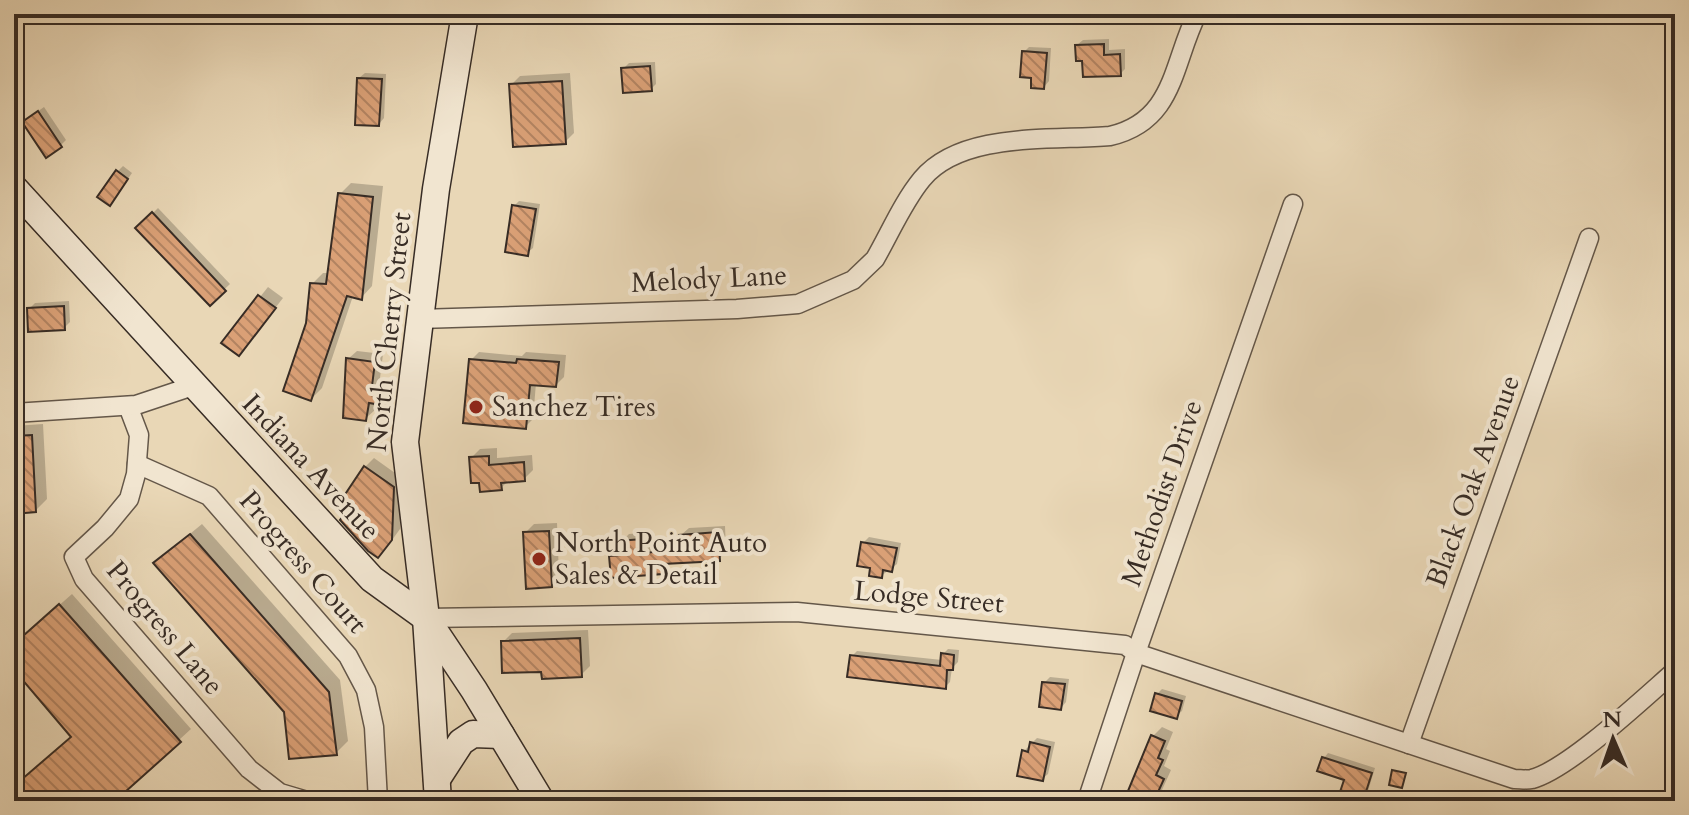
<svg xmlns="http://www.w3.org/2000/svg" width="1689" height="815" font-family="Cardo,serif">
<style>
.shadow{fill:#0003}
.building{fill:url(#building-back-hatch);stroke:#372c25;stroke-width:2}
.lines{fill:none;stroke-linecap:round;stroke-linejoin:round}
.street-casing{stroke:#645749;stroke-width:21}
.secondary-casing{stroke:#372c25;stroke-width:29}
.street{stroke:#f1e5d0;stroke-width:18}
.secondary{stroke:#f1e5d0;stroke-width:26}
.poi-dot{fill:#8f2418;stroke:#f1e5d0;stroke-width:3}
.labels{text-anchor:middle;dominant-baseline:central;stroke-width:8;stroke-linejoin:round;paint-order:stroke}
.street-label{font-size:28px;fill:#372c25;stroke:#f1e5d0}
.poi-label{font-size:28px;fill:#372c25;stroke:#f1e5d0;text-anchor:start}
</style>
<defs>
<pattern id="building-back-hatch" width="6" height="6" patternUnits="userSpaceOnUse" patternTransform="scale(2)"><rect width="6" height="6" fill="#daa076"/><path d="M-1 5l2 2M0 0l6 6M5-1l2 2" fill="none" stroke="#b28361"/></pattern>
</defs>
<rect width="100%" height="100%" fill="#e9d7b6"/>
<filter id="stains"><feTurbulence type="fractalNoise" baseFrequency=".0025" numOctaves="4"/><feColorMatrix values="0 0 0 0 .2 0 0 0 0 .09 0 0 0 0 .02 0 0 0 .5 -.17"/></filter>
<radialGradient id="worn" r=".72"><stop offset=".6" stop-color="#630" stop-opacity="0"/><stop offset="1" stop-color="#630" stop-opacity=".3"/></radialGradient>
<g class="shadow">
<polygon points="1109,39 1109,50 1125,49 1125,69 1120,74 1077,45 1083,40"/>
<polygon points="1029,47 1051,48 1049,81 1044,87 1033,76 1024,52"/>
<polygon points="655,62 656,84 651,89 623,69 629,63"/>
<polygon points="365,73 386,74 384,118 379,124 359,78"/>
<polygon points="570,73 574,133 565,142 511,85 520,76"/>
<polygon points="44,107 66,140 61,145 30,117"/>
<polygon points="123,166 132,173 115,198 117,172"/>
<polygon points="351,183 383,186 372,286 361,298 353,296 322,388 311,399 312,284 323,273 329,273 340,194"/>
<polygon points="519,201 540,204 533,248 527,253 514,206"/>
<polygon points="158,208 230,284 210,303 138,228"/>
<polygon points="268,287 283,298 239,354 224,342"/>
<polygon points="69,301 70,322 64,328 29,309 35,303"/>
<polygon points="357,351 383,354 380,378 397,380 395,395 386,403 376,402 375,410 366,418 348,359"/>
<polygon points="479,352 522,356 526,352 566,355 564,377 556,385 536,383 533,419 525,427 471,360"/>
<polygon points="43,424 47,499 36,510 17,511 19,539 14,544 14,426"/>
<polygon points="497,448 497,458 532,455 533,470 524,479 509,480 501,488 471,458 480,449"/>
<polygon points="374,458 402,478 400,529 387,547 351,507 365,467"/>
<polygon points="557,523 559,576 551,585 525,533 534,524"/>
<polygon points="202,524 340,680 348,741 336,753 286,711 168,552"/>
<polygon points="725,526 726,551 719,559 670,561 662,572 611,557 622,549 622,541 629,534 649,532 650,547 682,544 681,535 689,528"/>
<polygon points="869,537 901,543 897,564 881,576 872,567 863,543"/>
<polygon points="72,594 191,729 112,801 30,801 73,736 14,667 14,645"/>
<polygon points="588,630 590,666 581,675 543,670 503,642 512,633"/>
<polygon points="948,649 959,650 958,662 952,668 950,682 945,687 852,656 857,651 942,660 943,654"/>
<polygon points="1050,677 1069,679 1066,702 1061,708 1044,683"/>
<polygon points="1162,689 1186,696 1182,711 1176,716 1157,694"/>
<polygon points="1162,727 1173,732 1166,749 1170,751 1164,766 1171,770 1162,790 1154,799 1153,736"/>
<polygon points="1037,738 1055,742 1048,774 1042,779 1024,751"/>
<polygon points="1328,753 1375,768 1365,801 1339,801 1346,778 1324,758"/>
<polygon points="684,796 685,801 622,801 623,801"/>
</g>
<g class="building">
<polygon points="1104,44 1104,55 1120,54 1121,76 1083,77 1082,61 1076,61 1075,45"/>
<polygon points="1022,51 1047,53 1044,89 1031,88 1031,78 1020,77"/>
<polygon points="650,66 652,91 623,93 621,68"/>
<polygon points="357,78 382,79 379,126 355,125"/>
<polygon points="562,81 566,144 513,147 509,84"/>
<polygon points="38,111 62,147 46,158 22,122"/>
<polygon points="116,170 128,179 110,206 97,197"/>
<polygon points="338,193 373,197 362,300 347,296 311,401 283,391 306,323 310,283 326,284"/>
<polygon points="512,205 536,209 528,256 505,252"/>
<polygon points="152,212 226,291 210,306 135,228"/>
<polygon points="258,295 276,308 239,356 221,343"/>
<polygon points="64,306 65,330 28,332 27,308"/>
<polygon points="346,358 375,362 372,386 389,388 387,406 369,403 366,421 343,418"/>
<polygon points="469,359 516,363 517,359 559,362 556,387 530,385 526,429 463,423"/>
<polygon points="32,435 36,512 14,514 14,436"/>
<polygon points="489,456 489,465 524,462 525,481 501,483 502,490 480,492 479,483 471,483 469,457"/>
<polygon points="364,466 394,487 392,540 378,558 368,551 340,520 349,508 340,502"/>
<polygon points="549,531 552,587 526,589 523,532"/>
<polygon points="718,532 720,561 663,564 663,574 611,578 609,556 620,555 619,541 642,539 643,553 680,550 679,535"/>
<polygon points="190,534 329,692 337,755 289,759 284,712 153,563"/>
<polygon points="861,542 897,548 892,572 883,570 882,578 869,576 870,568 857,566"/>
<polygon points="59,604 181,742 115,801 28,801 14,786 71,737 14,670 14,644"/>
<polygon points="580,638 582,677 542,679 541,672 502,673 501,641"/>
<polygon points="941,653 954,655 953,670 947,670 946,689 847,677 850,655 940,666"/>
<polygon points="1042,682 1065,684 1061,710 1039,707"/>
<polygon points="1155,693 1182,701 1177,719 1150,711"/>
<polygon points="1151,735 1165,741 1158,758 1163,760 1156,775 1164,779 1154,801 1128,791"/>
<polygon points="1030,742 1050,747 1043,781 1017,776 1022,750 1028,752"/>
<polygon points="1322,757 1372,773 1363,801 1337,801 1344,780 1317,771"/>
<polygon points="1392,770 1406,773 1402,788 1389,785"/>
</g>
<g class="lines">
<defs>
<g id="street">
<path d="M 419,319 L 737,309 L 798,304 L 853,280 L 875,259 C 890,233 903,202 922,179 C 962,131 1053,141 1110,136 C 1175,121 1172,64 1197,14"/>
<polyline points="128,406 139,435 136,474 129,499 105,528 74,557 84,579 249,769 280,793 307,801"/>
<polyline points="14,413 136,405 193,386"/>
<polyline points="137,464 209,496 348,656 366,690 374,727 378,801"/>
<path d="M 426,618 L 797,612 L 1125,645 L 1136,653 L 1514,779 C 1520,779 1527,780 1532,779 C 1569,769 1644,698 1675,671"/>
<polyline points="1409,744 1589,238"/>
<polyline points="1087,801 1136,653 1293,204"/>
</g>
<g id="secondary">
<polyline points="14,188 372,579 426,618 474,690 541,801"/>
<polyline points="437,779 461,742 473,734 501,735"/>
<polyline points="438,801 426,618 405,442 436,189 465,14"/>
</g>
</defs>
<use href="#street" class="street-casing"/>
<use href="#secondary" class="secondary-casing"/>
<use href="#street" class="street"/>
<use href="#secondary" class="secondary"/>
</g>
<g class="poi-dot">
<circle cx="476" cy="407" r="8"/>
<circle cx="539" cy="559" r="8"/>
</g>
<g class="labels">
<g class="street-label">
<text transform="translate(709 279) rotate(-3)">Melody Lane</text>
<text transform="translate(389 332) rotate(-84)">North Cherry Street</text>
<text transform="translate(311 467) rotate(47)">Indiana Avenue</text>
<text transform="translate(1473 481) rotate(-70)">Black Oak Avenue</text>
<text transform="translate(1162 493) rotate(-71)">Methodist Drive</text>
<text transform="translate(303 562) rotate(49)">Progress Court</text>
<text transform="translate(929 597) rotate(5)">Lodge Street</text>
<text transform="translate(165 628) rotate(50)">Progress Lane</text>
</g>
<g class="poi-label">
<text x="492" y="407">Sanchez Tires</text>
<text x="555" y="543">North Point Auto<tspan x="555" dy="32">Sales &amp; Detail</tspan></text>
</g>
</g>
<rect width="1689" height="815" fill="none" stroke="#e9d7b6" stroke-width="48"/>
<rect x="16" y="16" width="1657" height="783" fill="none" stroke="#372c25" stroke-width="4"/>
<rect x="24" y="24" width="1641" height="767" fill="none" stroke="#372c25" stroke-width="2"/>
<g transform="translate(1613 739) rotate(358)" stroke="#f1e5d0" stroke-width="6" paint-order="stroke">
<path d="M0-6L14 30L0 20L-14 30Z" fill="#372c25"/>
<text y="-12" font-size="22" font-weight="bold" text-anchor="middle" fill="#372c25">N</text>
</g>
<rect width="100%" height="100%" filter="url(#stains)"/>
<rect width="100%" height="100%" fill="url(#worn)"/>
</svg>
